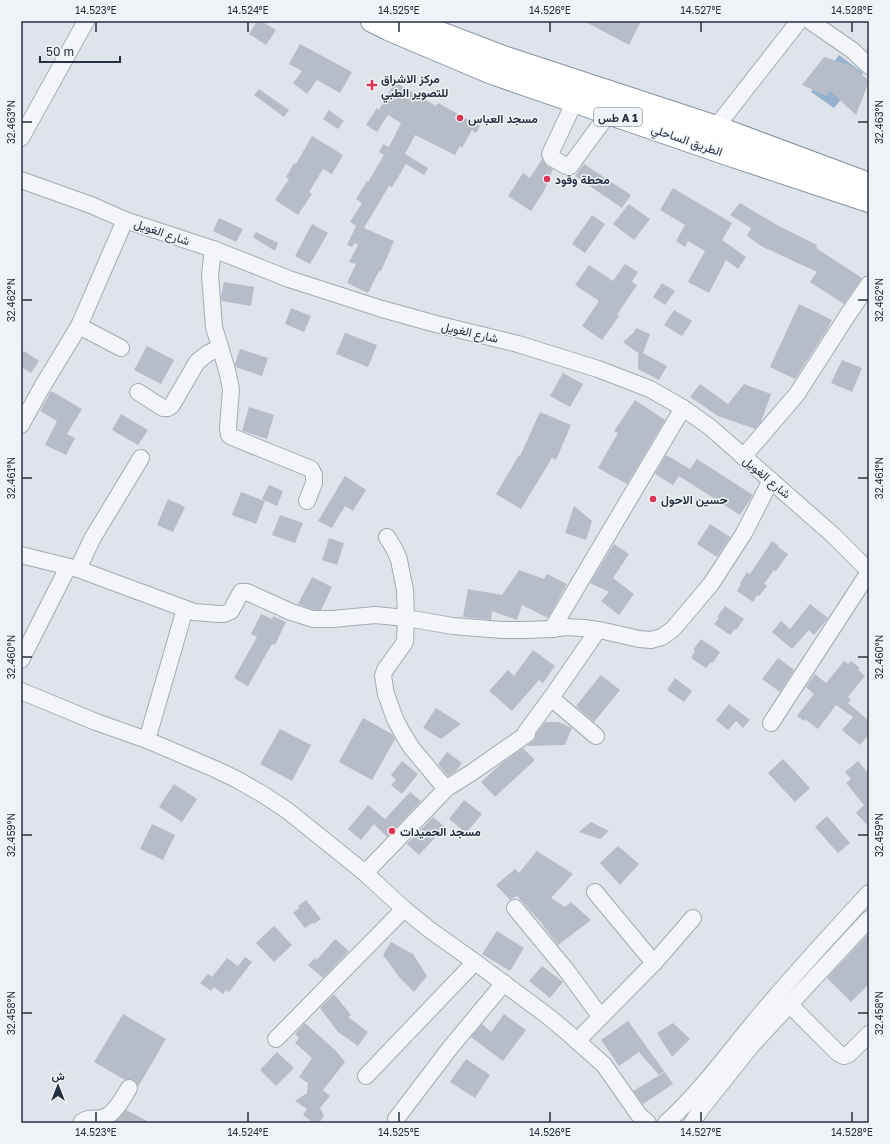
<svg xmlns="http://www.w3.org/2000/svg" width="890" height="1144" font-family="'Golos Text',Vazirmatn,sans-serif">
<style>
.water{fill:#96b2ce}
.building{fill:#b6bdc8}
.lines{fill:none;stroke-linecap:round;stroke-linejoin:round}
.minor-casing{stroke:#a4abb5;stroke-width:18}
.highway-casing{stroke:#8591a3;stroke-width:24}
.minor{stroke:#f3f5f8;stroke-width:16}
.highway{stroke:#fff;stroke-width:22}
.ticks{fill:none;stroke:#263143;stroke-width:1.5}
.poi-dot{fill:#de3652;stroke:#eff3f7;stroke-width:1.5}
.labels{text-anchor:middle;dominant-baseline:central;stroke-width:3;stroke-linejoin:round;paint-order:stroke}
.shield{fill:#eff3f7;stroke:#626b79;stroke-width:1}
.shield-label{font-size:11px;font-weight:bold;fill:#263143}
.poi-label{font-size:12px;font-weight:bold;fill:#263143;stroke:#eff3f7;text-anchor:start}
.street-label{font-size:12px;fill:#263143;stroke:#eff3f7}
.neatline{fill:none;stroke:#263143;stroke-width:1.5}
.ticks-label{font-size:10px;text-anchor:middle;fill:#263143}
</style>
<rect width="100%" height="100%" fill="#dfe4ea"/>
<polygon class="water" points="839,55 863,73 834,108 811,92"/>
<g class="building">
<polygon points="257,21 261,21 276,30 266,45 249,34"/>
<polygon points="584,21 641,21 629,45"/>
<polygon points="300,44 352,72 340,93 317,80 307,94 293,83 302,71 289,64"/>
<polygon points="824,57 852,66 869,81 856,115 830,91 827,96 802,85"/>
<polygon points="395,82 436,106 438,103 480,126 476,133 472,130 462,148 460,146 455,155 415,135 405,154 428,168 424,175 406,164 392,187 389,186 364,228 394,241 381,271 379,271 368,293 347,283 356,264 349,262 358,245 355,243 352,247 347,245 356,226 350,222 362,203 356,199 367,181 368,182 384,155 379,152 383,144 389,147 401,123 388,115 377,132 366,125 377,108 379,110"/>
<polygon points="259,89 289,110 284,117 254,95"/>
<polygon points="329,110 344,121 338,129 323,119"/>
<polygon points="312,136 343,155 332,174 323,169 309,192 312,194 298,215 275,200 289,179 286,177 294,163 296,164"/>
<polygon points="542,159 547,166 553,169 544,191 531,211 508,196 523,173 530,178"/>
<polygon points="584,164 631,195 622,208 575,176"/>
<polygon points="673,188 732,223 722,240 746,257 738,269 726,260 709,293 688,282 705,251 688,241 685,247 676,241 685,225 660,210"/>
<polygon points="740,203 777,225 817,245 816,248 862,278 844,304 810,282 817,272 761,246 747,236 751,228 730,215"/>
<polygon points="629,204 650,219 634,240 613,224"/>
<polygon points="592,215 605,224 585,253 572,244"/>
<polygon points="219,218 243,229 236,242 213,231"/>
<polygon points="312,224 328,233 310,264 295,256"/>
<polygon points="256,232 278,243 275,251 253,237"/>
<polygon points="625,264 638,272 632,282 637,285 617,315 619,316 602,340 582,326 599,301 575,285 589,265 613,281"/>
<polygon points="224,282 254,287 251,306 222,301 221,297"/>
<polygon points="662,283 675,291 665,305 653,297"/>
<polygon points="799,304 832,320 828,328 795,379 770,367"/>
<polygon points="291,308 311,316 304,332 285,324"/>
<polygon points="674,310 692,321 682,336 664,325"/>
<polygon points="636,328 650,334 643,353 667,366 659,380 638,369 638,353 623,342 633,333"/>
<polygon points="345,333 377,345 368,367 336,354"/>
<polygon points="147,346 174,360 161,384 134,370"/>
<polygon points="240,349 268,358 262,376 236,367 235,364"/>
<polygon points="24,351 39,361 31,373 21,367 21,356"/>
<polygon points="842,360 862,368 852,392 831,383"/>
<polygon points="563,373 583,384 570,407 550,396"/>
<polygon points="700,384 728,404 744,384 771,394 761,422 755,429 718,416 690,397"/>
<polygon points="51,391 82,409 67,434 75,438 66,455 45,445 57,421 40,411"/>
<polygon points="635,400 665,420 627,484 598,468 618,433 614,431"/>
<polygon points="249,407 274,415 267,439 242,431"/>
<polygon points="540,412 571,425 556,460 552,458 521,509 496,494 519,455 520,456"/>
<polygon points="121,414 148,430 138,445 112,430"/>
<polygon points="666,455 690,469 697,459 753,495 740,515 679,476 673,485 655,474"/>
<polygon points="345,476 366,490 353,511 345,506 332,528 318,521"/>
<polygon points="269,485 283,491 277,506 262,499"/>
<polygon points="241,492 265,501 256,524 232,515"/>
<polygon points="168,499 185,507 173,532 157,525"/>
<polygon points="574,506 592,521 586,540 565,533"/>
<polygon points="280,515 303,523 295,543 272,535"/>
<polygon points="710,524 730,537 717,557 697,544"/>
<polygon points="329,538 344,543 337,565 322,560"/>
<polygon points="772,541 779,546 778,547 788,554 776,571 774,570 764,584 767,586 759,596 757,595 753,602 737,591 741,584 740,583 747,572 750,574"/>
<polygon points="614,544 629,554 613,578 634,594 619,615 601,601 609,592 590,583"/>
<polygon points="519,570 544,579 547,574 567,584 548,618 522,605 517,620 492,611 491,620 463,617 468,589 502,595"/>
<polygon points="312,577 332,587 321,610 314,610 298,604"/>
<polygon points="810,604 828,618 814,635 809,630 792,649 772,632 781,621 790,629"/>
<polygon points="725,606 744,619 736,630 735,629 730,635 714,624 719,618 717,617"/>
<polygon points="261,614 272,619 273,616 286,622 275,645 272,644 248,686 234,678 257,637 251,634"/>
<polygon points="701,639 720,652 713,663 711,662 706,668 691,658 695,651 693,650"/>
<polygon points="533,650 555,666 543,683 539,680 512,711 489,691 508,670 514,676"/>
<polygon points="778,658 794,670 780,692 762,679"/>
<polygon points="844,661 848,664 851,661 860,668 858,670 865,676 848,697 851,700 848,703 869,721 869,734 860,745 842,730 853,717 836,705 818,729 805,719 804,721 797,716 814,694 806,687 815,674 826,683"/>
<polygon points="601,675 620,690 594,722 576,706"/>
<polygon points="675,678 692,691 684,702 667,690"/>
<polygon points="729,704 750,720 743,728 736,721 728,730 716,720"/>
<polygon points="436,708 461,724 441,739 423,728"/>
<polygon points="363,718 392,734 395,739 372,780 339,762"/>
<polygon points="545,722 559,722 572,728 565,745 527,746 535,739 536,734"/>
<polygon points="280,729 311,745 292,781 260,764"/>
<polygon points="523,748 535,760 495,797 481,782 502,763"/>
<polygon points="447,752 462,763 456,771 448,776 438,764"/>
<polygon points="783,759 810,788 795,802 768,773"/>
<polygon points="402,761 418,774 402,794 391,785 396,780 391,775"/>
<polygon points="858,761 869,774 869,827 856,813 864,805 846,783 851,779 845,772"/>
<polygon points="174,784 197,799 182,822 159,807"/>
<polygon points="410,792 421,801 387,837 374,824 361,840 348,829 368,805 385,819"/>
<polygon points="464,800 482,814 466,833 449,819"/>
<polygon points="827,816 850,843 838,853 815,827"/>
<polygon points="433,817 445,827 419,855 407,844"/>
<polygon points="591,822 609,831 600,839 579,832"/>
<polygon points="152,824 175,835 163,860 140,849"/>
<polygon points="618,846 639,864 620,885 600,863"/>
<polygon points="537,851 573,874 551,898 565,907 571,902 591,920 558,945 543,926 544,926 517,896 510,900 496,885 515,869 519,873"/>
<polygon points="306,900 321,919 314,924 312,923 305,928 293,913 299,908 298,906"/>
<polygon points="274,926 292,945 274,962 256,943"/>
<polygon points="497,931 524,948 510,971 482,954"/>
<polygon points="869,933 869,984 851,1002 827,978"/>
<polygon points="335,939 349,951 323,978 308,965 315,958 317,960"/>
<polygon points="391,942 413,954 427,976 414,992 400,978 383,955"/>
<polygon points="245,957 252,962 229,992 226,990 223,994 214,987 211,991 200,983 208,974 212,977 227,958 238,966"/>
<polygon points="542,966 563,982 550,998 529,981"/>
<polygon points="334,994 351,1015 348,1017 368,1032 358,1046 338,1032 320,1008"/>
<polygon points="123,1014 166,1039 138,1087 137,1083 133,1080 129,1079 125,1080 94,1062"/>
<polygon points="504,1014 526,1030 503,1061 471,1037 482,1024 491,1032"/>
<polygon points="628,1021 664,1071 659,1075 639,1052 619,1066 601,1040"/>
<polygon points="305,1023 336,1051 345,1062 323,1090 330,1096 320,1108 324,1116 319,1123 314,1123 303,1115 307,1109 295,1101 307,1093 308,1083 299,1077 312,1058 295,1043 299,1038 295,1034"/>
<polygon points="673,1023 690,1039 672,1057 657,1033"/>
<polygon points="277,1052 294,1068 276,1086 260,1070"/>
<polygon points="466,1059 490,1075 475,1098 450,1082"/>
<polygon points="665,1072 673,1084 643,1104 633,1091"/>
<polygon points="126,1110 151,1123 114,1123"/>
</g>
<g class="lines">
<defs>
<g id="minor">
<polyline points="810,21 852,50 869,66"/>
<polyline points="575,101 550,154 552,158 566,166 570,166 609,113"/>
<polyline points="716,127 799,21"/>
<polyline points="21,138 86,21"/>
<polyline points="21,180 91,205 125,220 213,249 289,279 382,309 436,324 518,344 598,369 650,389 683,408 711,428 833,535 869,571"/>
<polyline points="213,249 210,275 214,327 227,370 231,389 228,428 229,435 232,437 311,469 314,475 314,483 307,501"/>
<polyline points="79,326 121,348"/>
<polyline points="138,392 163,408 168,408 172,405 197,362 207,354 220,347"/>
<polyline points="21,425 42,387 79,326 125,220"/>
<polyline points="743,457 797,394 849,313 869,284"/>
<polyline points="387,537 395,550 399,560 405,590 406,618 405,642 385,670 383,676 386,694 395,719 403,734 411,747 440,782 447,788"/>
<polyline points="21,555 33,558 78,569 194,612 219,614 224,614 231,611 241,592 247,592 291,612 313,619 333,619 375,615 406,618 453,626 502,630 526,630 552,629 565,627 584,628 604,631 639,639 651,640 662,637 673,629 711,584 744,533 771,480"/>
<polyline points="78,569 92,539 141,458"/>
<polyline points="552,629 683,408"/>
<polyline points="21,660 68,567"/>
<polyline points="21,691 96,722 147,740 215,769 236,779 264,795 288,811 365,873 404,909 430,930 475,962 549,1017 567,1032 604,1065 639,1115 648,1123"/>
<polyline points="551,698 596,736"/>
<polyline points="771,723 869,572"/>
<polyline points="147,740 185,609"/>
<polyline points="365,873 447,788 471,773 527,734 526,732 551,698 598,630"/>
<polyline points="595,892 654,963"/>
<polyline points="515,908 567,971 600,1016"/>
<polyline points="790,1005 838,1053 844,1056 849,1054 869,1034"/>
<polyline points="276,1039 404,909"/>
<polyline points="577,1041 654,963 693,918"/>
<polyline points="366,1076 475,962"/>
<polyline points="396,1119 450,1048 504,983"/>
<path d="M 81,1123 C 87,1116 98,1120 105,1117 C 116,1112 123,1098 129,1088"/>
<path d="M 666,1123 C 701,1091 729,1052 760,1015 C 795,973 832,933 869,893"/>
<polyline points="692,1123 701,1109 752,1045 869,919"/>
</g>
<g id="highway">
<polyline points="372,21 388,29 492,73 733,156 869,201"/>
<polyline points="409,21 506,58 716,127 869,184"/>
</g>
</defs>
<use href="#minor" class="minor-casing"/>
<use href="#highway" class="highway-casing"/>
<use href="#minor" class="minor"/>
<use href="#highway" class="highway"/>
</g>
<path class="ticks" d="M 96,22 L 96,32M 248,22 L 248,32M 399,22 L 399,32M 550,22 L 550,32M 701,22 L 701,32M 852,22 L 852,32M 22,122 L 32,122M 858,122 L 868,122M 22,300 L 32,300M 858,300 L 868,300M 22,478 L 32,478M 858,478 L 868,478M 22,657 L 32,657M 858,657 L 868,657M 22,835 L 32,835M 858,835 L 868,835M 22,1013 L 32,1013M 858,1013 L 868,1013M 96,1112 L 96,1122M 248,1112 L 248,1122M 399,1112 L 399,1122M 550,1112 L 550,1122M 701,1112 L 701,1122M 852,1112 L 852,1122"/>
<g class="poi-dot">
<path d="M370 79h4v4h4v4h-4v4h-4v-4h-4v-4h4z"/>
<circle cx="460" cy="118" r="4"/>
<circle cx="547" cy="179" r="4"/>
<circle cx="653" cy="499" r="4"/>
<circle cx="392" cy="831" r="4"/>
</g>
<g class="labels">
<rect class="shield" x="594" y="108" width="48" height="18" rx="3"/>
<g class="shield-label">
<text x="618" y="117">طس A 1</text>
</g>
<g class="poi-label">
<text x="381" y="78">مركز الاشراق<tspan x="381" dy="14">للتصوير الطبي</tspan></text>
<text x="468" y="118">مسجد العباس</text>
<text x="555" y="179">محطة وقود</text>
<text x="661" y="499">حسين الاحول</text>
<text x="400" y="831">مسجد الحميدات</text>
</g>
<g class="street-label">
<text transform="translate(687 140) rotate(19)">الطريق الساحلي</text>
<text transform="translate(162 232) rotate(19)">شارع الغويل</text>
<text transform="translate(470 332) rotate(13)">شارع الغويل</text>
<text transform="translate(767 477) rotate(40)">شارع الغويل</text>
</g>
</g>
<rect width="890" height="1144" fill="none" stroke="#eff3f7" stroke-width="44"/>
<g transform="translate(58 1086)" stroke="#eff3f7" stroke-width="3" paint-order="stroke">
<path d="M0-3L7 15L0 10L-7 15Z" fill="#263143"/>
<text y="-6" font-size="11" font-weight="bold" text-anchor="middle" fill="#263143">ش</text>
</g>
<path d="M40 56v6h80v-6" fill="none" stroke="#263143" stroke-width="2"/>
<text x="46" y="56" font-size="12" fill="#263143" stroke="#eff3f7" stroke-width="3" paint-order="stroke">50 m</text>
<rect x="22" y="22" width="846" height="1100" class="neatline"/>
<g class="ticks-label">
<text x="96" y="14">14.523°E</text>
<text x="248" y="14">14.524°E</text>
<text x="399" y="14">14.525°E</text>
<text x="550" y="14">14.526°E</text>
<text x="701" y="14">14.527°E</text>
<text x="852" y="14">14.528°E</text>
<text transform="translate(11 122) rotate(-90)" y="4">32.463°N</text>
<text transform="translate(879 122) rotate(-90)" y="4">32.463°N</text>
<text transform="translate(11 300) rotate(-90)" y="4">32.462°N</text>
<text transform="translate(879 300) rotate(-90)" y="4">32.462°N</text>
<text transform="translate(11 478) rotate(-90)" y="4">32.461°N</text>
<text transform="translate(879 478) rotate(-90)" y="4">32.461°N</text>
<text transform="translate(11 657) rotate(-90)" y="4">32.460°N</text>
<text transform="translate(879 657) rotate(-90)" y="4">32.460°N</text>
<text transform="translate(11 835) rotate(-90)" y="4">32.459°N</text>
<text transform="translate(879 835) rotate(-90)" y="4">32.459°N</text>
<text transform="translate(11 1013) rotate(-90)" y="4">32.458°N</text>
<text transform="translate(879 1013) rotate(-90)" y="4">32.458°N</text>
<text x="96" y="1136">14.523°E</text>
<text x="248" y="1136">14.524°E</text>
<text x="399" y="1136">14.525°E</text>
<text x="550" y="1136">14.526°E</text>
<text x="701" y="1136">14.527°E</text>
<text x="852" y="1136">14.528°E</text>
</g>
</svg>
